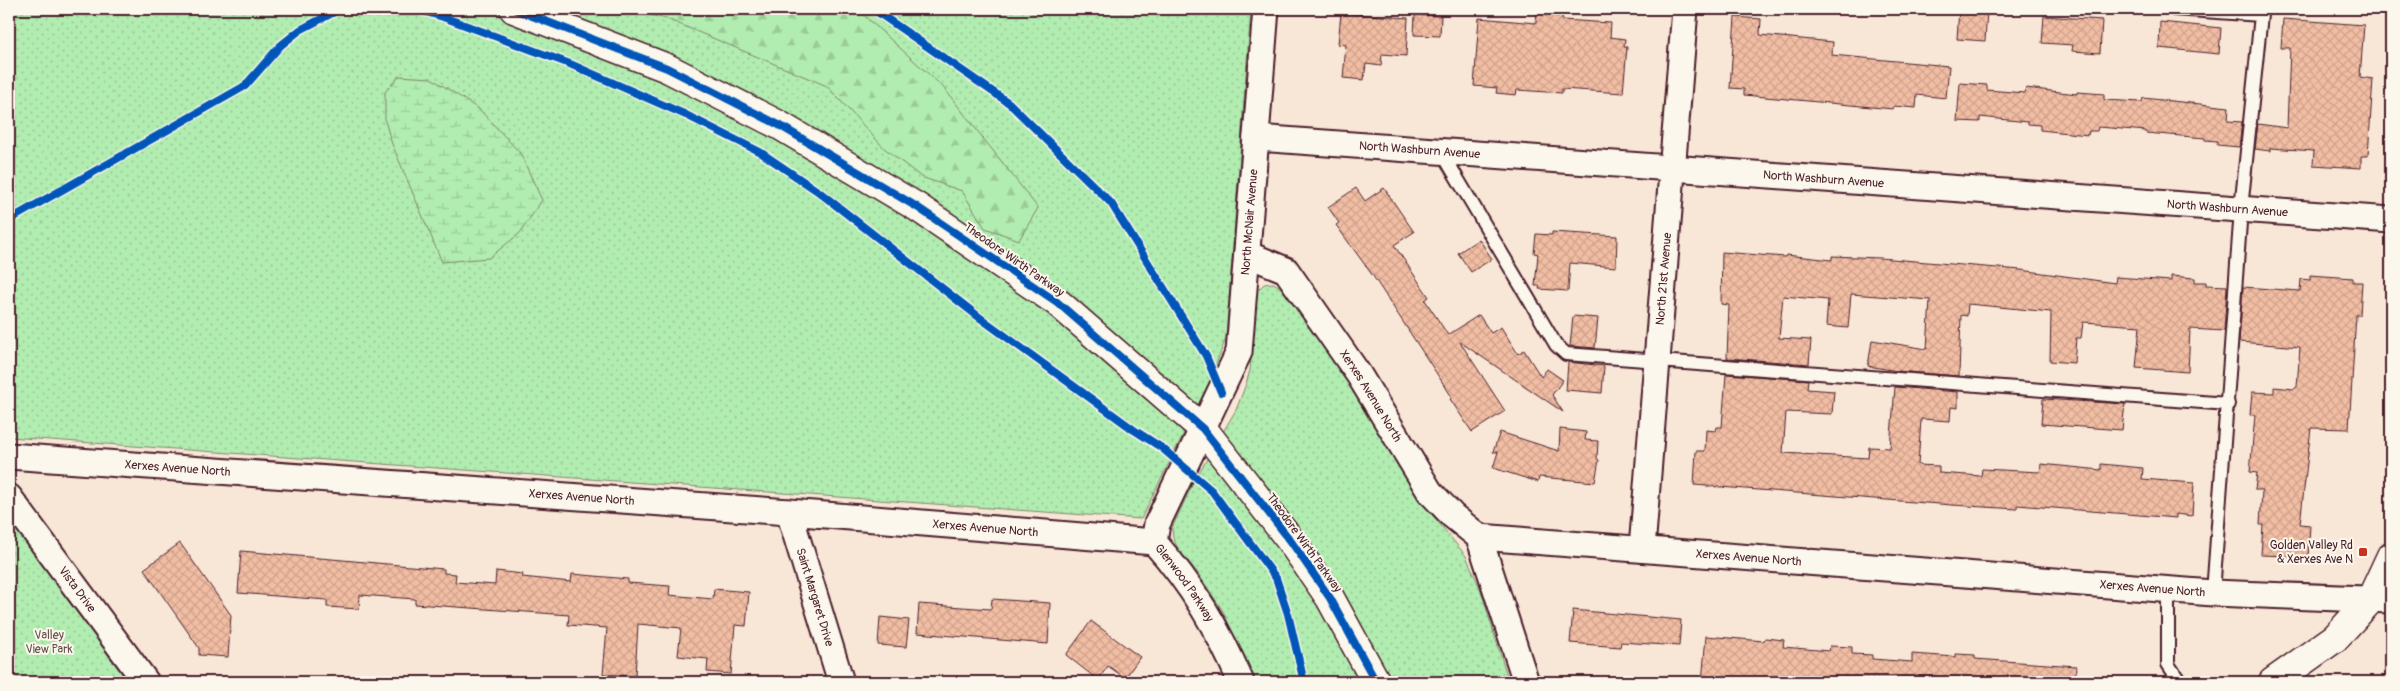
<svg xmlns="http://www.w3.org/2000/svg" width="2400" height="691" font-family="Pangolin,sans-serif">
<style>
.green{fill:url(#green-dots);stroke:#7e866e}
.forest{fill:url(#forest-firs);stroke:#7e866e}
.wetland{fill:url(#wetland-marsh);stroke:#7e866e}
.building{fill:url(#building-cross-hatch);stroke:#4a1f2b}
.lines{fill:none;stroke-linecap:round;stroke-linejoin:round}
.service-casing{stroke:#4a1f2b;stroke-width:16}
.minor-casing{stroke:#4a1f2b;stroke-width:29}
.tertiary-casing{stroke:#4a1f2b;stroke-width:31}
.service{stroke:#fbf7ec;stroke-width:12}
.minor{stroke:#fbf7ec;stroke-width:25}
.tertiary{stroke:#fbf7ec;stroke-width:28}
.cycleway-casing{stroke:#fbf7ec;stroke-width:11}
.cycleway{stroke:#0057b8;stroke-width:8}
.poi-dot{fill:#c8321e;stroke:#fbf7ec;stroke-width:2}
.labels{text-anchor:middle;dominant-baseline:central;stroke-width:4;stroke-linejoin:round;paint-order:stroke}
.street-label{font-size:12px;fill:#4a1f2b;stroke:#fbf7ec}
.poi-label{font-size:12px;fill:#4a1f2b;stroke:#fbf7ec;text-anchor:end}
.park-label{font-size:12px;fill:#64524c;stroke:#fbf7ec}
</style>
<defs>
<pattern id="green-dots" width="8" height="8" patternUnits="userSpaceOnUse" patternTransform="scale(1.25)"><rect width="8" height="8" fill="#b1ecb0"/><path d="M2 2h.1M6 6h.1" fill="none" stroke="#9aca98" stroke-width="1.8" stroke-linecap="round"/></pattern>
<pattern id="forest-firs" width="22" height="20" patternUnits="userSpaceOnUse" patternTransform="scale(1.25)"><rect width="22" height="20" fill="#b1ecb0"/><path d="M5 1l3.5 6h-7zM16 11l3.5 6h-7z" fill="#9aca98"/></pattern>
<pattern id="wetland-marsh" width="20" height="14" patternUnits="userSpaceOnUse" patternTransform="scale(1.25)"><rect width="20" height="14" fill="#b1ecb0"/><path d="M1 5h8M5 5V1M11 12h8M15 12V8" fill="none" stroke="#9aca98"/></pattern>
<pattern id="building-cross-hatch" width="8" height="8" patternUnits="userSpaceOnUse" patternTransform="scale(1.25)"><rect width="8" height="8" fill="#f1bda3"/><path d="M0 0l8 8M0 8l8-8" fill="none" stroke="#d0a28c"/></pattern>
</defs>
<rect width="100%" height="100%" fill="#f8e6d6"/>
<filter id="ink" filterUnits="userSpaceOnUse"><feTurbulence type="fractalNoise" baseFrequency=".02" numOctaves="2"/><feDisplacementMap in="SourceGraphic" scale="10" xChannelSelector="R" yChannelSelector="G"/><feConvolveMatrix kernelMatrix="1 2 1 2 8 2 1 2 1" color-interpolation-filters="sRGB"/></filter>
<g filter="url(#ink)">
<g class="green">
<polygon points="9,9 1251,9 1226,338 1209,383 1141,519 9,437"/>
<polygon points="1273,283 1279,286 1301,314 1350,382 1420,500 1466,556 1480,588 1509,682 1255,682 1223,611 1197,572 1178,549 1173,538 1172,528 1194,481 1236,410 1246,384 1250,370 1257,291 1264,284"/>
<polygon points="9,520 128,682 9,682"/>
</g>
<polygon class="forest" points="623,9 857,9 943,87 1038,208 1019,240 985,228 962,191 921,177 884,148 827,86 667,19"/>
<polygon class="wetland" points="399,76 431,78 480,110 520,153 542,200 520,233 489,258 442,262 392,144 385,121 385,92"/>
<g class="building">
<polygon points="1537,9 1563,9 1562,20 1611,23 1610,37 1625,39 1624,47 1627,47 1623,93 1562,89 1562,93 1517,90 1516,95 1496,93 1497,88 1474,86 1479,18 1536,23"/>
<polygon points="1959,9 1987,11 1985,41 1957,39"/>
<polygon points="1341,13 1408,18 1406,56 1382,54 1381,66 1366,64 1364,80 1343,78 1346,45 1338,44"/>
<polygon points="1415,15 1441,16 1440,36 1414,35"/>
<polygon points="2044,16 2102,20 2100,53 2072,51 2073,45 2042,43"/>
<polygon points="1735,17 1761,19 1760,35 1833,42 1832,55 1949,66 1946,98 1917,95 1916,108 1894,106 1893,109 1744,95 1744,89 1730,88"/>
<polygon points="2283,19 2364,25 2360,77 2373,79 2368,156 2361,156 2361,168 2313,165 2314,151 2270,148 2270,151 2255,149 2258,124 2287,128 2290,48 2281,48"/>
<polygon points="2160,22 2221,28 2219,54 2159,48"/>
<polygon points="1960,83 1987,85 1987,90 2025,93 2026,88 2077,94 2077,92 2104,94 2104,100 2142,102 2143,98 2229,107 2228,121 2242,122 2239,147 2217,145 2217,141 2205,140 2205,138 2146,133 2146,131 2098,127 2097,131 2089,131 2088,135 2040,130 2040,125 2028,124 2028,122 1980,117 1980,122 1957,121"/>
<polygon points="1356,188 1365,201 1384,188 1414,232 1394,245 1429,297 1425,300 1448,335 1479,315 1491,333 1501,327 1518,354 1524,350 1541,377 1547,369 1563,380 1552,395 1563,412 1460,342 1505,411 1472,432 1450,399 1452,397 1373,276 1336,225 1339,223 1328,207"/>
<polygon points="1552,232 1617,236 1616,267 1570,263 1568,291 1539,289 1540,286 1535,286 1538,254 1534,253 1536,234 1552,235"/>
<polygon points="1479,239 1492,259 1471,272 1458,253"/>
<polygon points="1722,252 1785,257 1786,255 1832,260 1832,256 1880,258 2021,270 2115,283 2116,277 2171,281 2171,276 2195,278 2195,282 2206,282 2206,285 2227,286 2224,331 2190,329 2188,372 2136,368 2140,326 2083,322 2081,338 2076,338 2074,363 2050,361 2051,312 1968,304 1967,316 1961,315 1959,376 1897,371 1868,366 1872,340 1927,349 1930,300 1851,294 1848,328 1826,326 1828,300 1783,296 1779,338 1811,340 1809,364 1727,358 1729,305 1721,304"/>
<polygon points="2310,275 2353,278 2353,282 2362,282 2360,315 2356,315 2349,429 2311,428 2300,524 2310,525 2308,557 2261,555 2263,525 2260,525 2262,490 2255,490 2257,473 2250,472 2255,415 2250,415 2252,392 2274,393 2274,387 2294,389 2297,387 2300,347 2239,342 2243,287 2300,291 2301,279 2310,280"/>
<polygon points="1573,316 1598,318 1595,348 1570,346"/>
<polygon points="1568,362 1604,366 1602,393 1566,390"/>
<polygon points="1726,374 1808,380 1807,389 1834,391 1832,414 1786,412 1783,453 1868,458 1869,447 1890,448 1895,387 1958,392 1958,408 1951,407 1950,421 1921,419 1918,465 1939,466 1939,473 1981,476 1982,469 2040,472 2041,464 2101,470 2101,464 2143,468 2142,479 2194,483 2192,516 2176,514 2176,518 2017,505 2017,509 1952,505 1694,485 1696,451 1705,451 1706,430 1716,431 1717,427 1722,427"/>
<polygon points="2043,399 2125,404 2122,430 2041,424"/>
<polygon points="1560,429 1586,432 1585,440 1598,441 1597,459 1599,460 1595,482 1539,477 1538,482 1493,468 1498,452 1493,452 1500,432 1559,451"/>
<polygon points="180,543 231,615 228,657 199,655 199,648 144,569"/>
<polygon points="241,551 444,569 444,573 456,574 455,582 495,585 496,571 523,574 522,577 571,582 572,574 628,579 628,583 670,586 669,595 713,599 714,589 749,592 746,626 735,625 731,674 707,672 708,659 678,656 681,628 638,624 635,676 603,674 607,628 568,625 569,615 415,604 415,599 360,595 359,609 327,607 327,600 238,593"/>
<polygon points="992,599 1050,603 1048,644 917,633 919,604 991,609"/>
<polygon points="1573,610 1681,620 1679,646 1621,642 1620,647 1570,643"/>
<polygon points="880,617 909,620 906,647 878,645"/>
<polygon points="1091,621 1140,657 1125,678 1108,666 1098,680 1066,655"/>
<polygon points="1706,636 1764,641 1765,638 1784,640 1783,647 1829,651 1830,646 1852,647 1852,654 1872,655 1872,659 1912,662 1912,654 1956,657 1956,654 1975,655 1975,659 2076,666 2075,682 1702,682"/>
</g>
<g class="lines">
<defs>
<g id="service">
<polyline points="2174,9 2261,15 2241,209 2213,593"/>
<polyline points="1441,151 1556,345 1566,354 2228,404"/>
<polyline points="2168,590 2168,664 2180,682"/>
</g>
<g id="minor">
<path id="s1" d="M 1256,138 L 2391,220"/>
<path id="s2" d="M 1247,254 L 1286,270 L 1359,375 L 1430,492 L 1453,516 L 1479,537 L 2213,593 L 2391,600"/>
<path id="s3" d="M 9,456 L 789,512 L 1154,542"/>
<path id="s4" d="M 9,497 L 146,682"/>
<path id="s5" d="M 789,512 L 841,682"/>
<polyline points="1479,537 1526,682"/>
<path id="s6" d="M 1154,542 L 1157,524 L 1239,352 L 1266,9"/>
<path id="s7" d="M 1154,542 C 1193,586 1218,629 1241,682"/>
<path id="s8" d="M 1642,549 L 1685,9"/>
</g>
<g id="tertiary">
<polyline points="514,9 667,68 779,125 917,207 1057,302 1203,429 1290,540 1330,598 1376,682"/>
<polyline points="2273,682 2335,638 2371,599 2391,556"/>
</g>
</defs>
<use href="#service" class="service-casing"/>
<use href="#minor" class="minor-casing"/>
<use href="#tertiary" class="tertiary-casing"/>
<use href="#service" class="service"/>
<use href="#minor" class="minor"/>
<use href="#tertiary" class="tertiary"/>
<defs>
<g id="cycleway">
<polyline points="416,9 443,17 570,64 686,115 760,152 819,192 979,317 1134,430 1162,448 1212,491 1276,578 1288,614 1304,682"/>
<polyline points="514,9 667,68 779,125 917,207 1057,302 1203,429 1290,540 1330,598 1376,682"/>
<polyline points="873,9 1009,103 1111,203 1206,356 1221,392"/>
<polyline points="9,220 245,86 280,46 300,30 340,9"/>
</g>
</defs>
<use href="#cycleway" class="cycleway-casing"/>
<use href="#cycleway" class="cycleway"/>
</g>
</g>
<rect class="poi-dot" x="2358" y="547" width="10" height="10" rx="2.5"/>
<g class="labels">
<g class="street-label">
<text stroke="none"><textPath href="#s1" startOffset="164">North Washburn Avenue</textPath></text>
<text stroke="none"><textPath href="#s1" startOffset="569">North Washburn Avenue</textPath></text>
<text stroke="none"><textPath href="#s1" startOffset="974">North Washburn Avenue</textPath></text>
<text stroke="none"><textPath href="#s6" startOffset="339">North McNair Avenue</textPath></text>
<text transform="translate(1014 260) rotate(35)">Theodore Wirth Parkway</text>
<text stroke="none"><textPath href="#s8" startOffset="271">North 21st Avenue</textPath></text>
<text stroke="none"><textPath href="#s2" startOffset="194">Xerxes Avenue North</textPath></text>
<text stroke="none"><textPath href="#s3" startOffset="169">Xerxes Avenue North</textPath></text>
<text stroke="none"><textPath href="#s3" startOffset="574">Xerxes Avenue North</textPath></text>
<text stroke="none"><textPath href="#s3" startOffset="979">Xerxes Avenue North</textPath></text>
<text transform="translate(1304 543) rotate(54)">Theodore Wirth Parkway</text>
<text stroke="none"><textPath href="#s2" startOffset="644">Xerxes Avenue North</textPath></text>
<text stroke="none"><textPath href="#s7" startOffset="51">Glenwood Parkway</textPath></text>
<text stroke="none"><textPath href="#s2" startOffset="1049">Xerxes Avenue North</textPath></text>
<text stroke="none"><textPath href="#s4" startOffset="115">Vista Drive</textPath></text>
<text stroke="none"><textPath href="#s5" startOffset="89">Saint Margaret Drive</textPath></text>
</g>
<g class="poi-label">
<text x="2353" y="545">Golden Valley Rd<tspan x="2353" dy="14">&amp; Xerxes Ave N</tspan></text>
</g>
<g class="park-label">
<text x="49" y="635">Valley<tspan x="49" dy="14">View Park</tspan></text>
</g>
</g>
<rect width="2400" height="691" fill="none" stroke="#fbf7ec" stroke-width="30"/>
<rect x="15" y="15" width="2370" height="661" fill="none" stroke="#4a1f2b" stroke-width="2" filter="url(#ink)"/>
</svg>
